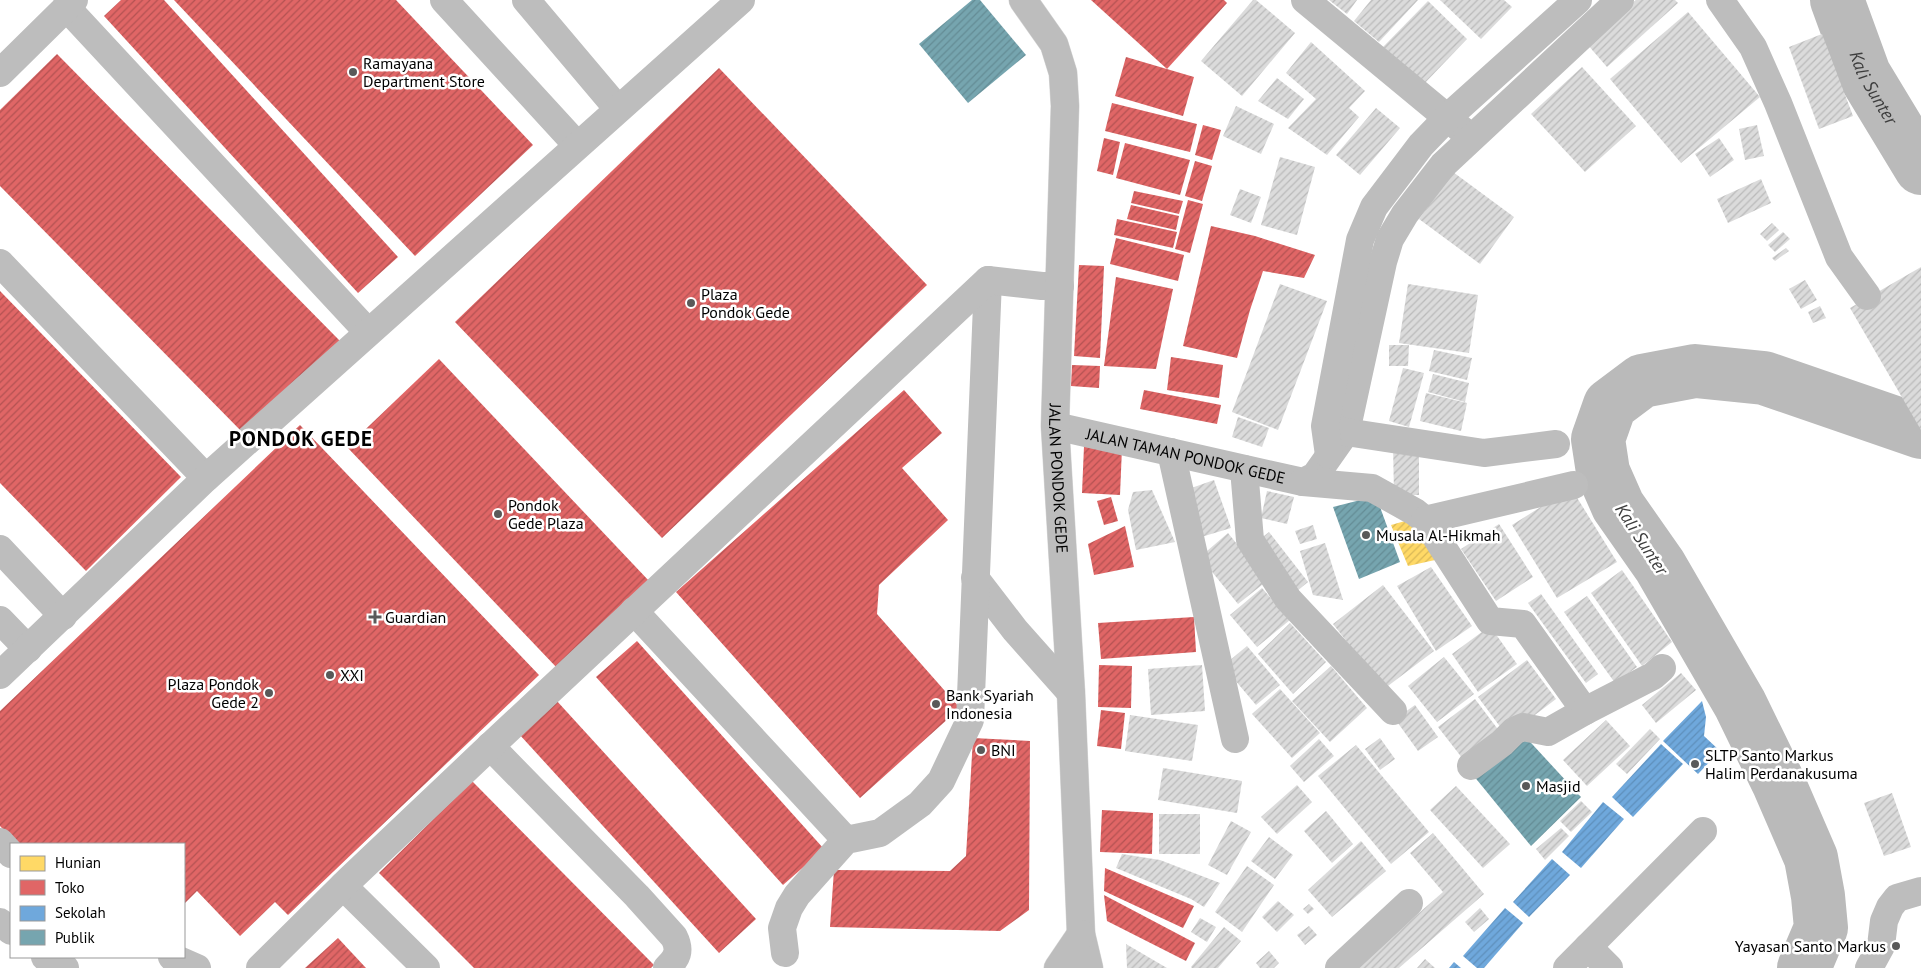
<svg xmlns="http://www.w3.org/2000/svg" width="1921" height="968" font-family="'PT Sans',sans-serif">
<style>
.homes{fill:url(#homes-hatch)}
.shops{fill:url(#shops-hatch)}
.schools{fill:url(#schools-hatch)}
.public{fill:url(#public-hatch)}
.lines{fill:none;stroke-linecap:round;stroke-linejoin:round}
.river{stroke:#bababa;stroke-width:54}
.building{fill:url(#building-hatch)}
.major-casing{stroke:#dbdbdb;stroke-width:29}
.minor{stroke:#bdbdbd;stroke-width:28}
.major{stroke:#bdbdbd;stroke-width:28}
.poi-dot{fill:#595959;stroke:#fff;stroke-width:2}
.labels{text-anchor:middle;dominant-baseline:central;stroke-width:5;stroke-linejoin:round;paint-order:stroke}
.poi-label{font-size:16px;fill:#000;stroke:#fff;text-anchor:start}
.street-label{font-size:16px;fill:#000;stroke:#fff}
.water-label{font-size:18px;font-style:italic;fill:#3d3d3d;stroke:#fff}
.district-label{font-size:21px;font-weight:bold;letter-spacing:1px;fill:#000;stroke:#fff}
</style>
<defs>
<pattern id="homes-hatch" width="6" height="6" patternUnits="userSpaceOnUse" patternTransform="scale(1.25)"><rect width="6" height="6" fill="#ffd966"/><path d="M-1 1l2-2M0 6l6-6M5 7l2-2" fill="none" stroke="#d9b857"/></pattern>
<pattern id="shops-hatch" width="6" height="6" patternUnits="userSpaceOnUse" patternTransform="scale(1.25)"><rect width="6" height="6" fill="#e06666"/><path d="M-1 1l2-2M0 6l6-6M5 7l2-2" fill="none" stroke="#b35252"/></pattern>
<pattern id="schools-hatch" width="6" height="6" patternUnits="userSpaceOnUse" patternTransform="scale(1.25)"><rect width="6" height="6" fill="#6fa8dc"/><path d="M-1 1l2-2M0 6l6-6M5 7l2-2" fill="none" stroke="#5e8fbb"/></pattern>
<pattern id="public-hatch" width="6" height="6" patternUnits="userSpaceOnUse" patternTransform="scale(1.25)"><rect width="6" height="6" fill="#76a5af"/><path d="M-1 1l2-2M0 6l6-6M5 7l2-2" fill="none" stroke="#648c95"/></pattern>
<pattern id="building-hatch" width="6" height="6" patternUnits="userSpaceOnUse" patternTransform="scale(1.25)"><rect width="6" height="6" fill="#dbdbdb"/><path d="M-1 1l2-2M0 6l6-6M5 7l2-2" fill="none" stroke="#bababa"/></pattern>
</defs>
<rect width="100%" height="100%" fill="#fff"/>
<polygon class="homes" points="1419,517 1435,560 1408,566 1391,525"/>
<g class="shops">
<polygon points="121,0 164,0 398,257 358,293 104,16"/>
<polygon points="174,0 396,0 533,145 415,256"/>
<polygon points="1091,0 1224,0 1227,3 1167,69"/>
<polygon points="57,54 340,341 245,435 0,186 0,110"/>
<polygon points="1126,57 1194,77 1183,116 1115,96"/>
<polygon points="719,68 927,285 662,538 455,322"/>
<polygon points="1112,103 1197,124 1190,152 1105,131"/>
<polygon points="1203,125 1221,130 1212,160 1195,155"/>
<polygon points="1104,138 1120,142 1113,175 1097,171"/>
<polygon points="1125,143 1190,160 1180,195 1116,178"/>
<polygon points="1195,161 1212,166 1202,201 1185,196"/>
<polygon points="1134,191 1183,201 1179,214 1131,203"/>
<polygon points="1188,200 1203,204 1190,253 1175,249"/>
<polygon points="1131,205 1179,216 1176,230 1127,219"/>
<polygon points="1117,219 1177,232 1173,248 1114,235"/>
<polygon points="1211,226 1255,236 1315,255 1304,278 1263,271 1250,310 1237,358 1183,346"/>
<polygon points="1116,238 1184,255 1178,281 1110,264"/>
<polygon points="1079,265 1104,266 1100,358 1074,356"/>
<polygon points="1116,277 1173,289 1156,369 1104,366"/>
<polygon points="0,291 181,477 86,571 0,483"/>
<polygon points="1171,357 1223,365 1219,398 1167,390"/>
<polygon points="439,359 650,582 558,669 347,447"/>
<polygon points="1072,365 1100,366 1099,388 1071,386"/>
<polygon points="904,390 942,433 902,468 948,520 879,585 877,614 960,708 860,798 676,592"/>
<polygon points="1144,390 1221,405 1217,424 1140,409"/>
<polygon points="300,425 539,675 288,915 275,902 240,936 197,891 184,904 184,844 17,844 0,826 0,711"/>
<polygon points="1084,446 1122,448 1120,495 1082,493"/>
<polygon points="1111,497 1118,521 1104,525 1097,501"/>
<polygon points="1125,526 1134,567 1094,575 1088,544"/>
<polygon points="1194,617 1196,652 1101,659 1098,623"/>
<polygon points="637,641 824,849 783,885 596,677"/>
<polygon points="1099,665 1132,666 1131,708 1098,707"/>
<polygon points="556,700 756,919 719,953 519,734"/>
<polygon points="1101,710 1125,713 1121,749 1097,746"/>
<polygon points="973,738 1030,741 1029,910 1000,931 830,927 834,870 950,871 966,856"/>
<polygon points="472,781 654,965 651,968 474,968 379,873"/>
<polygon points="1102,810 1153,813 1152,854 1100,852"/>
<polygon points="1105,868 1194,906 1183,928 1104,891"/>
<polygon points="1104,895 1195,943 1186,961 1107,921"/>
<polygon points="338,938 366,968 305,968"/>
</g>
<g class="schools">
<polygon points="1702,701 1706,717 1704,736 1720,751 1698,774 1663,741"/>
<polygon points="1661,744 1683,764 1633,817 1612,797"/>
<polygon points="1603,802 1624,819 1581,868 1562,852"/>
<polygon points="1552,859 1570,875 1529,917 1513,902"/>
<polygon points="1505,908 1523,923 1484,968 1477,968 1463,956"/>
<polygon points="1454,962 1461,968 1449,968"/>
</g>
<g class="public">
<polygon points="972,0 980,0 1026,55 968,103 919,44"/>
<polygon points="1376,496 1400,562 1359,579 1333,507"/>
<polygon points="1520,731 1581,797 1531,846 1473,775"/>
</g>
<g class="lines">
<g class="river">
<path id="s1" d="M 1837,0 L 1864,74 L 1921,168"/>
<polyline points="1804,968 1821,928 1818,896 1811,858 1779,784 1740,704 1660,566 1618,506 1603,472 1598,439 1610,405 1642,381 1695,371 1764,378 1921,432"/>
</g>
</g>
<g class="building">
<polygon points="1253,0 1256,0 1295,33 1242,96 1201,61"/>
<polygon points="1329,0 1357,0 1347,14"/>
<polygon points="1371,0 1418,0 1379,42 1354,21"/>
<polygon points="1440,0 1504,0 1512,7 1481,39"/>
<polygon points="1636,0 1675,0 1678,3 1607,67 1587,44"/>
<polygon points="1428,1 1467,39 1422,86 1382,48"/>
<polygon points="1688,12 1760,97 1681,163 1610,79"/>
<polygon points="1822,34 1853,116 1819,129 1789,47"/>
<polygon points="1311,42 1365,91 1349,108 1359,117 1327,155 1288,128 1316,99 1286,73"/>
<polygon points="1582,67 1636,126 1585,172 1531,114"/>
<polygon points="1277,78 1304,99 1288,119 1258,101"/>
<polygon points="1236,106 1274,124 1261,154 1223,136"/>
<polygon points="1376,108 1400,128 1360,175 1336,155"/>
<polygon points="1757,125 1764,156 1745,160 1739,129"/>
<polygon points="1719,138 1734,160 1710,177 1695,154"/>
<polygon points="1280,157 1315,167 1297,235 1261,225"/>
<polygon points="1453,172 1514,217 1480,264 1419,219"/>
<polygon points="1761,179 1771,203 1728,223 1717,199"/>
<polygon points="1240,189 1261,197 1251,223 1230,215"/>
<polygon points="1772,223 1779,230 1767,241 1760,234"/>
<polygon points="1783,232 1790,239 1775,252 1768,245"/>
<polygon points="1786,248 1789,251 1775,261 1772,258"/>
<polygon points="1921,267 1921,430 1850,308"/>
<polygon points="1805,280 1817,300 1801,309 1789,289"/>
<polygon points="1280,284 1327,301 1278,430 1232,412"/>
<polygon points="1408,284 1478,295 1469,353 1399,343"/>
<polygon points="1820,306 1826,318 1813,323 1808,312"/>
<polygon points="1389,345 1409,345 1408,366 1389,366"/>
<polygon points="1434,350 1472,358 1467,380 1429,371"/>
<polygon points="1403,368 1424,373 1409,427 1389,421"/>
<polygon points="1433,374 1469,383 1465,402 1428,392"/>
<polygon points="1426,393 1467,403 1461,431 1420,421"/>
<polygon points="1238,417 1269,428 1262,447 1232,437"/>
<polygon points="1393,444 1419,444 1419,495 1394,495"/>
<polygon points="1214,480 1231,528 1198,538 1183,491"/>
<polygon points="1571,488 1617,562 1557,598 1512,525"/>
<polygon points="1152,490 1175,542 1136,550 1128,510 1133,492"/>
<polygon points="1267,491 1294,497 1287,524 1261,518"/>
<polygon points="1499,524 1533,577 1496,601 1461,549"/>
<polygon points="1313,525 1317,539 1300,544 1295,531"/>
<polygon points="1269,532 1308,582 1297,591 1259,540"/>
<polygon points="1228,533 1267,581 1238,604 1200,557"/>
<polygon points="1325,543 1343,600 1313,595 1300,551"/>
<polygon points="1431,567 1472,626 1436,651 1397,586"/>
<polygon points="1622,570 1672,642 1642,666 1591,593"/>
<polygon points="1383,585 1434,651 1384,689 1333,624"/>
<polygon points="1262,588 1290,620 1257,647 1230,615"/>
<polygon points="1541,594 1598,674 1586,683 1528,603"/>
<polygon points="1587,596 1637,667 1615,683 1564,612"/>
<polygon points="1290,623 1326,662 1293,694 1258,654"/>
<polygon points="1490,626 1517,664 1478,692 1452,654"/>
<polygon points="1247,646 1280,685 1256,705 1223,666"/>
<polygon points="1444,657 1474,694 1437,722 1408,686"/>
<polygon points="1527,660 1556,699 1507,736 1478,697"/>
<polygon points="1202,665 1205,711 1151,715 1148,669"/>
<polygon points="1331,666 1367,708 1330,742 1292,701"/>
<polygon points="1681,673 1696,690 1656,723 1642,705"/>
<polygon points="1280,689 1320,733 1292,758 1252,714"/>
<polygon points="1475,699 1503,736 1466,763 1438,727"/>
<polygon points="1415,705 1438,737 1418,751 1395,719"/>
<polygon points="1130,715 1198,725 1192,761 1125,751"/>
<polygon points="1606,720 1630,746 1587,786 1563,760"/>
<polygon points="1650,729 1660,739 1627,774 1616,764"/>
<polygon points="1380,738 1395,759 1380,770 1365,749"/>
<polygon points="1319,739 1334,756 1304,782 1290,766"/>
<polygon points="1356,745 1429,832 1391,864 1318,776"/>
<polygon points="1163,768 1242,781 1237,813 1158,800"/>
<polygon points="1297,785 1312,802 1277,834 1261,817"/>
<polygon points="1456,786 1510,844 1483,868 1430,810"/>
<polygon points="1892,793 1911,847 1884,856 1864,803"/>
<polygon points="1581,801 1592,812 1571,832 1560,821"/>
<polygon points="1326,811 1353,844 1332,863 1304,831"/>
<rect x="1159" y="814" width="41" height="40"/>
<polygon points="1231,821 1251,832 1227,875 1208,865"/>
<polygon points="1561,828 1569,836 1545,860 1536,849"/>
<polygon points="1433,833 1484,894 1399,968 1356,968 1443,892 1410,853"/>
<polygon points="1269,837 1293,855 1275,879 1251,861"/>
<polygon points="1361,841 1386,871 1332,917 1308,890"/>
<polygon points="1122,854 1160,860 1220,883 1204,907 1191,899 1116,868"/>
<polygon points="1247,866 1274,885 1242,932 1215,912"/>
<polygon points="1278,901 1294,915 1277,932 1262,917"/>
<polygon points="1309,904 1314,909 1308,914 1303,909"/>
<polygon points="1480,908 1489,919 1474,932 1465,922"/>
<polygon points="1200,918 1216,927 1207,942 1191,932"/>
<polygon points="1309,926 1317,935 1305,945 1297,935"/>
<polygon points="1224,927 1241,941 1218,968 1192,968 1191,967"/>
<polygon points="1126,944 1167,968 1127,968"/>
<polygon points="1269,951 1279,963 1274,968 1260,968 1256,963"/>
<polygon points="1425,959 1435,968 1417,968"/>
</g>
<g class="lines">
<defs>
<g id="major">
<path id="s3" d="M 1023,0 L 1054,44 L 1063,73 L 1065,106 L 1055,426 L 1071,693 L 1081,934 L 1089,968"/>
<polyline points="1058,968 1081,934"/>
</g>
</defs>
<use href="#major" class="major-casing"/>
<g class="minor">
<polyline points="444,0 577,145"/>
<polyline points="526,0 618,109"/>
<polyline points="1305,0 1462,130"/>
<polyline points="1720,0 1753,47 1778,103 1839,257 1867,296"/>
<polyline points="66,7 368,332"/>
<polyline points="0,73 74,0"/>
<polyline points="0,263 206,478"/>
<path id="s2" d="M 1055,426 L 1303,482 L 1315,476 L 1346,432 L 1383,262 L 1390,239 L 1405,214 L 1443,165 L 1620,0"/>
<polyline points="1329,427 1346,432 1484,453 1556,444"/>
<polyline points="1171,452 1235,739"/>
<polyline points="1329,455 1325,426 1360,240 1374,207 1421,145 1448,117 1578,0"/>
<polyline points="1244,469 1250,540 1288,599 1393,711"/>
<polyline points="1303,482 1372,488 1415,512 1425,520 1490,621 1523,624 1585,711 1548,732 1523,727 1514,731 1502,743 1471,766"/>
<polyline points="1425,520 1574,485"/>
<polyline points="0,549 63,616"/>
<polyline points="975,578 1015,630 1071,693"/>
<polyline points="634,611 846,840"/>
<polyline points="0,620 28,649"/>
<polyline points="0,675 206,478 741,0"/>
<polyline points="1585,711 1653,676 1662,668"/>
<path d="M 490,746 L 637,896 L 674,937 C 681,951 677,958 667,968"/>
<polyline points="0,842 11,854"/>
<polyline points="343,886 426,968"/>
<polyline points="0,922 11,931"/>
<polyline points="1588,947 1609,968"/>
<polyline points="785,953 782,928 789,908 797,895 846,840 880,833 920,804 941,781 970,720 988,280"/>
<polyline points="45,957 65,968"/>
<polyline points="172,957 197,968"/>
<polyline points="260,968 349,880 483,753 988,280 1042,286 1060,286"/>
<polyline points="1339,968 1409,903"/>
<polyline points="1567,968 1703,831"/>
<polyline points="1869,968 1881,946 1884,921 1890,907 1897,898 1921,891"/>
</g>
<use href="#major" class="major"/>
</g>
<g class="poi-dot">
<circle cx="353" cy="72" r="5"/>
<circle cx="691" cy="303" r="5"/>
<circle cx="498" cy="514" r="5"/>
<circle cx="1366" cy="535" r="5"/>
<path d="M372.5 609.5h5v5h5v5h-5v5h-5v-5h-5v-5h5z"/>
<circle cx="330" cy="675" r="5"/>
<circle cx="269" cy="693" r="5"/>
<circle cx="936" cy="704" r="5"/>
<circle cx="981" cy="750" r="5"/>
<circle cx="1695" cy="764" r="5"/>
<circle cx="1526" cy="786" r="5"/>
<circle cx="1896" cy="946" r="5"/>
</g>
<g class="labels">
<g class="poi-label">
<text x="363" y="63">Ramayana<tspan x="363" dy="18">Department Store</tspan></text>
<text x="701" y="294">Plaza<tspan x="701" dy="18">Pondok Gede</tspan></text>
<text x="508" y="505">Pondok<tspan x="508" dy="18">Gede Plaza</tspan></text>
<text x="1376" y="535">Musala Al-Hikmah</text>
<text x="385" y="617">Guardian</text>
<text x="340" y="675">XXI</text>
<text x="259" y="684" text-anchor="end">Plaza Pondok<tspan x="259" dy="18">Gede 2</tspan></text>
<text x="946" y="695">Bank Syariah<tspan x="946" dy="18">Indonesia</tspan></text>
<text x="991" y="750">BNI</text>
<text x="1705" y="755">SLTP Santo Markus<tspan x="1705" dy="18">Halim Perdanakusuma</tspan></text>
<text x="1536" y="786">Masjid</text>
<text x="1886" y="946" text-anchor="end">Yayasan Santo Markus</text>
</g>
<g class="street-label">
<text stroke="none"><textPath href="#s2" startOffset="134">JALAN TAMAN PONDOK GEDE</textPath></text>
<text stroke="none"><textPath href="#s3" startOffset="490">JALAN PONDOK GEDE</textPath></text>
</g>
<g class="water-label">
<text stroke="none"><textPath href="#s1" startOffset="95">Kali Sunter</textPath></text>
<text transform="translate(1642 539) rotate(57)">Kali Sunter</text>
</g>
<g class="district-label">
<text x="301" y="438">PONDOK GEDE</text>
</g>
</g>
<rect x="10" y="843" width="175" height="115" fill="#ffffff" stroke="#999999"/>
<rect x="20" y="856" width="25" height="15" fill="#ffd966" stroke="#999999"/>
<text x="55" y="868" font-size="15" fill="#000000">Hunian</text>
<rect x="20" y="880" width="25" height="15" fill="#e06666" stroke="#999999"/>
<text x="55" y="893" font-size="15" fill="#000000">Toko</text>
<rect x="20" y="906" width="25" height="15" fill="#6fa8dc" stroke="#999999"/>
<text x="55" y="918" font-size="15" fill="#000000">Sekolah</text>
<rect x="20" y="930" width="25" height="15" fill="#76a5af" stroke="#999999"/>
<text x="55" y="943" font-size="15" fill="#000000">Publik</text>
</svg>
